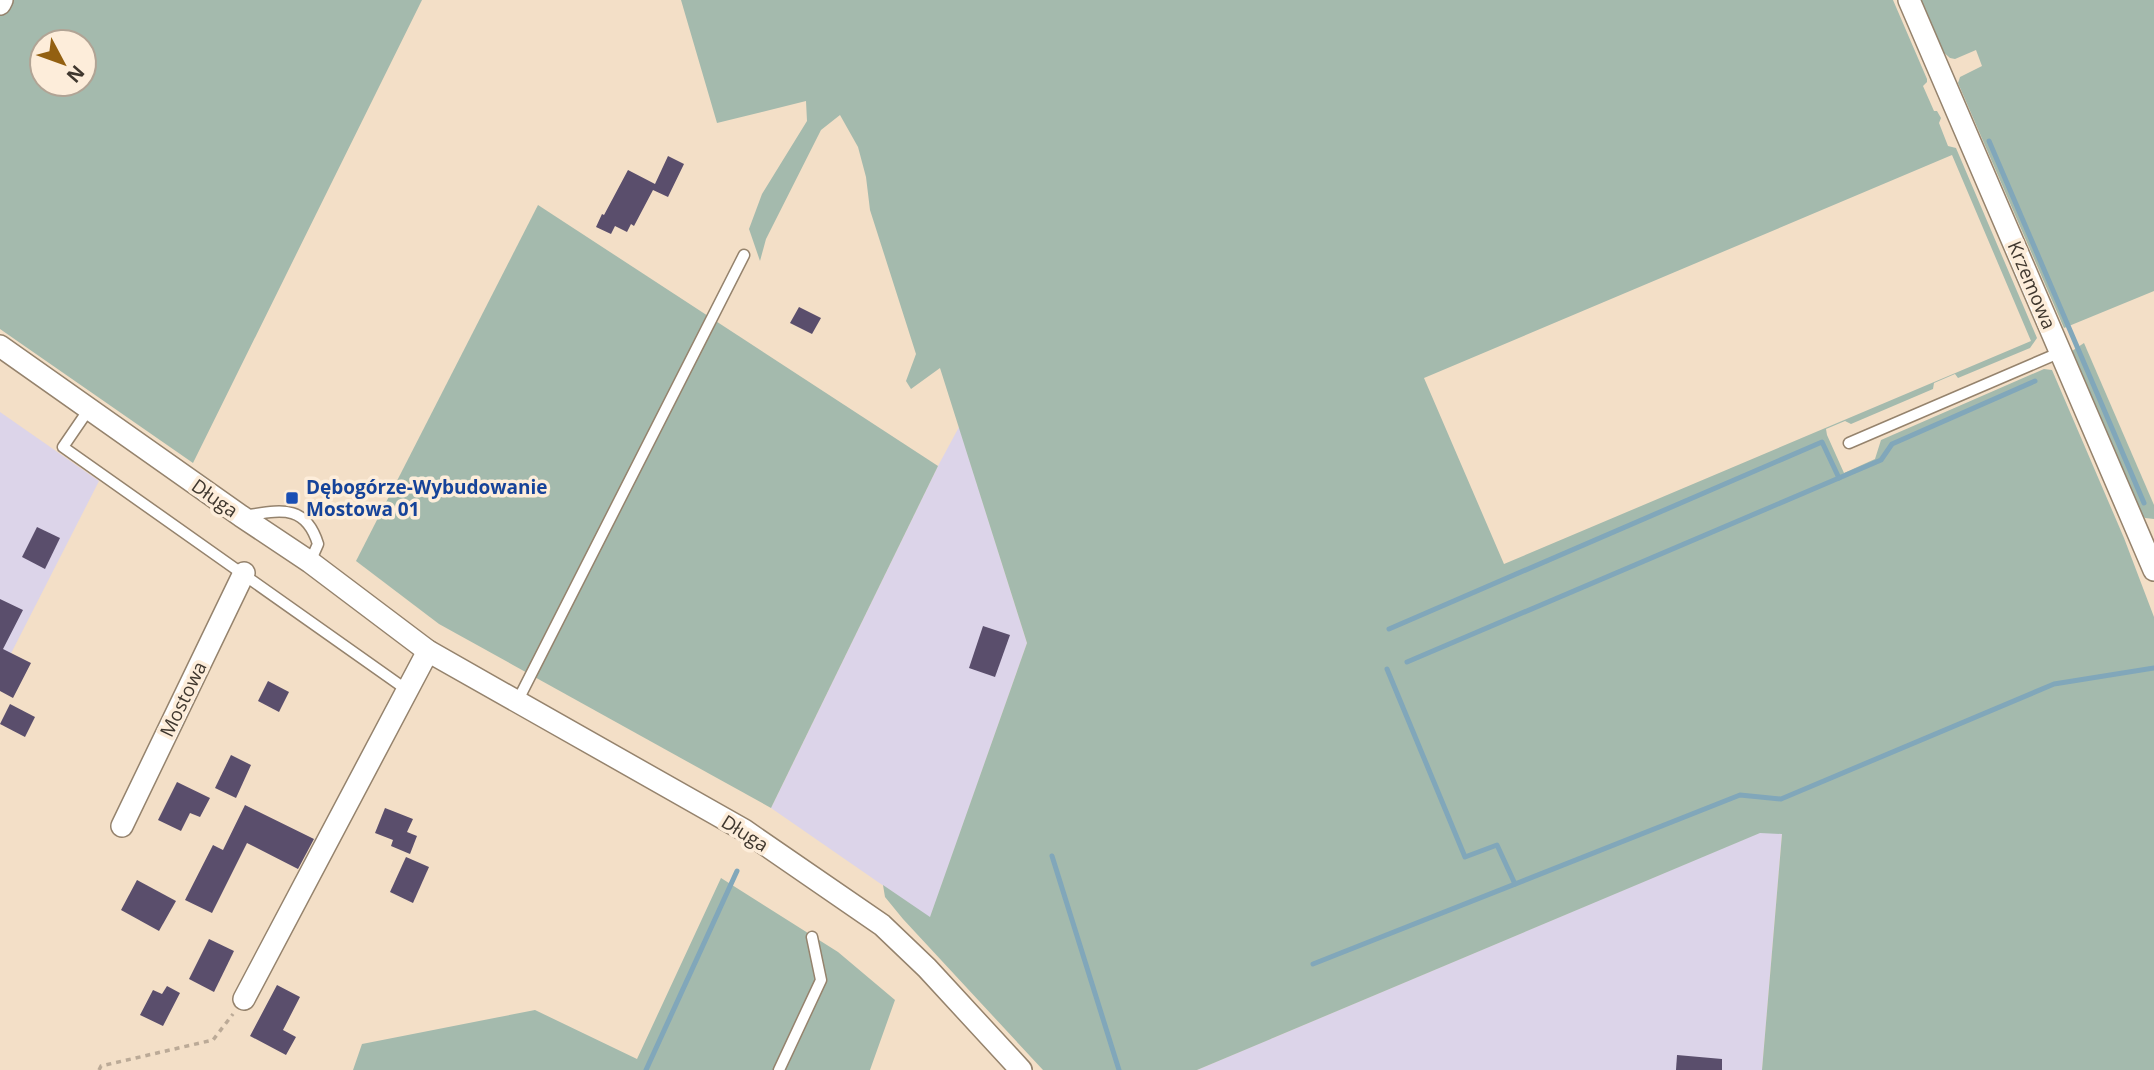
<svg xmlns="http://www.w3.org/2000/svg" width="2154" height="1070" font-family="'Open Sans',sans-serif">
<style>
.industrial{fill:#dcd4e9}
.green{fill:#a4baad;fill-rule:evenodd}
.lines{fill:none;stroke-linecap:round;stroke-linejoin:round}
.stream{stroke:#81a7ba;stroke-width:5}
.building{fill:#5a4e6c}
.service-casing{stroke:#95836d;stroke-width:13}
.minor-casing{stroke:#95836d;stroke-width:24}
.path{stroke:#bbaa97;stroke-width:3.5;stroke-dasharray:5 5;stroke-linecap:butt}
.service{stroke:#fff;stroke-width:10}
.minor{stroke:#fff;stroke-width:21}
.transit-dot{fill:#1a4fb4;stroke:#fdedda;stroke-width:2.5}
.labels{text-anchor:middle;dominant-baseline:central;stroke-width:7;stroke-linejoin:round;paint-order:stroke}
.street-label{font-size:19px;fill:#3f372e;stroke:#fdedda}
.transit-label{font-size:19px;font-weight:bold;fill:#164399;stroke:#fdedda;text-anchor:start}
</style>
<rect width="100%" height="100%" fill="#f3dfc7"/>
<g class="industrial">
<polygon points="0,412 99,481 0,675"/>
<polygon points="959,427 1027,643 930,918 771,808 938,466"/>
<polygon points="1759,833 1782,833 1762,1070 1197,1070"/>
</g>
<g class="green">
<path d="M 0,0 L 422,0 L 193,463 L 0,329 ZM 42,42 L 84,42 L 84,84 L 42,84 Z"/>
<path d="M 681,0 L 1893,0 L 1927,79 L 1927,82 L 1923,86 L 1934,111 L 1937,111 L 1941,118 L 1939,123 L 1948,146 L 1956,148 L 2037,338 L 2030,348 L 1958,378 L 1955,374 L 1934,383 L 1933,389 L 1851,424 L 1845,421 L 1826,429 L 1827,435 L 1844,473 L 1875,459 L 1881,440 L 2044,369 L 2052,370 L 2124,538 L 2154,617 L 2154,1070 L 1762,1070 L 1782,834 L 1760,833 L 1197,1070 L 1043,1070 L 903,919 L 885,897 L 883,885 L 930,917 L 1027,643 L 940,368 L 911,389 L 906,381 L 916,354 L 870,210 L 866,177 L 858,147 L 840,115 L 821,130 L 766,239 L 760,261 L 749,229 L 762,194 L 807,121 L 806,101 L 717,123 ZM 1952,155 L 2031,341 L 1504,564 L 1424,378 Z"/>
<polygon points="1921,0 2154,0 2154,291 2064,328 1958,83 1960,77 1982,66 1976,50 1955,59 1950,58 1942,51"/>
<polygon points="538,205 938,466 771,808 439,624 356,561"/>
<polygon points="2084,343 2154,505 2154,519 2145,518 2140,513 2072,351"/>
<polygon points="721,878 838,952 895,1000 870,1070 353,1070 362,1044 535,1010 637,1059"/>
</g>
<g class="lines">
<g class="stream">
<polyline points="1989,141 2144,503"/>
<polyline points="1389,629 1822,442 1839,478 1881,460 1892,444 2035,381"/>
<polyline points="1407,662 1839,478"/>
<polyline points="1387,669 1465,857 1497,845 1515,884"/>
<polyline points="1052,856 1119,1070"/>
<polyline points="1313,964 1740,795 1781,799 2054,684 2154,668"/>
<polyline points="646,1070 737,871"/>
</g>
</g>
<g class="building">
<polygon points="668,156 684,164 668,197 653,190 634,226 631,224 627,232 615,226 611,234 596,227 602,214 604,215 628,170 655,184"/>
<polygon points="799,307 821,318 812,334 790,323"/>
<polygon points="37,527 60,538 45,569 22,557"/>
<polygon points="0,599 23,610 3,649 31,663 13,698 0,691"/>
<polygon points="983,626 1010,635 995,677 969,668"/>
<polygon points="268,681 289,692 279,712 258,701"/>
<polygon points="10,704 35,717 25,737 0,724"/>
<polygon points="231,755 251,765 236,798 215,788"/>
<polygon points="177,782 210,798 200,817 190,813 181,831 158,820"/>
<polygon points="245,805 314,839 298,869 247,843 212,913 185,900 213,845 223,850"/>
<polygon points="385,808 413,819 407,832 417,836 410,854 391,846 393,840 375,833"/>
<polygon points="406,857 429,867 413,903 390,892"/>
<polygon points="137,880 176,901 159,931 121,910"/>
<polygon points="209,939 234,951 214,992 189,979"/>
<polygon points="277,985 300,997 283,1030 296,1037 286,1055 250,1036"/>
<polygon points="167,986 180,993 163,1026 140,1015 153,990 162,994"/>
<polygon points="1677,1055 1722,1059 1722,1070 1676,1070"/>
</g>
<g class="lines">
<defs>
<g id="service">
<polyline points="89,409 63,447 407,690"/>
<polyline points="1849,443 2061,352"/>
<path d="M 243,516 C 278,511 305,502 318,544 L 310,562"/>
<polyline points="517,702 744,255"/>
<polyline points="779,1070 821,980 812,937"/>
</g>
<g id="minor">
<polyline points="1909,0 2154,570"/>
<polyline points="0,4 2,0"/>
<polyline points="0,346 241,516 310,562 428,651 744,830 882,925 927,968 1021,1070"/>
<polyline points="122,826 244,573"/>
<polyline points="244,999 428,651"/>
</g>
</defs>
<use href="#service" class="service-casing"/>
<use href="#minor" class="minor-casing"/>
<polyline class="path" points="99,1070 101,1066 213,1040 233,1014"/>
<use href="#service" class="service"/>
<use href="#minor" class="minor"/>
</g>
<rect class="transit-dot" x="285" y="491" width="14" height="14" rx="3.5"/>
<g class="labels">
<g class="street-label">
<text transform="translate(2032 285) rotate(67)">Krzemowa</text>
<text transform="translate(215 498) rotate(35)">Długa</text>
<text transform="translate(183 699) rotate(-64)">Mostowa</text>
<text transform="translate(745 833) rotate(32)">Długa</text>
</g>
<g class="transit-label">
<text x="306" y="487">Dębogórze-Wybudowanie<tspan x="306" dy="22">Mostowa 01</tspan></text>
</g>
</g>
<g transform="translate(63 63) rotate(131)"><circle r="33" fill="#fdedda" stroke="#b1a495" stroke-width="2"/>
<path d="M0-5L12 26L0 18L-12 26Z" fill="#936011"/>
<text y="-10" font-size="19" font-weight="bold" text-anchor="middle" fill="#3f372e">N</text>
</g>
</svg>
